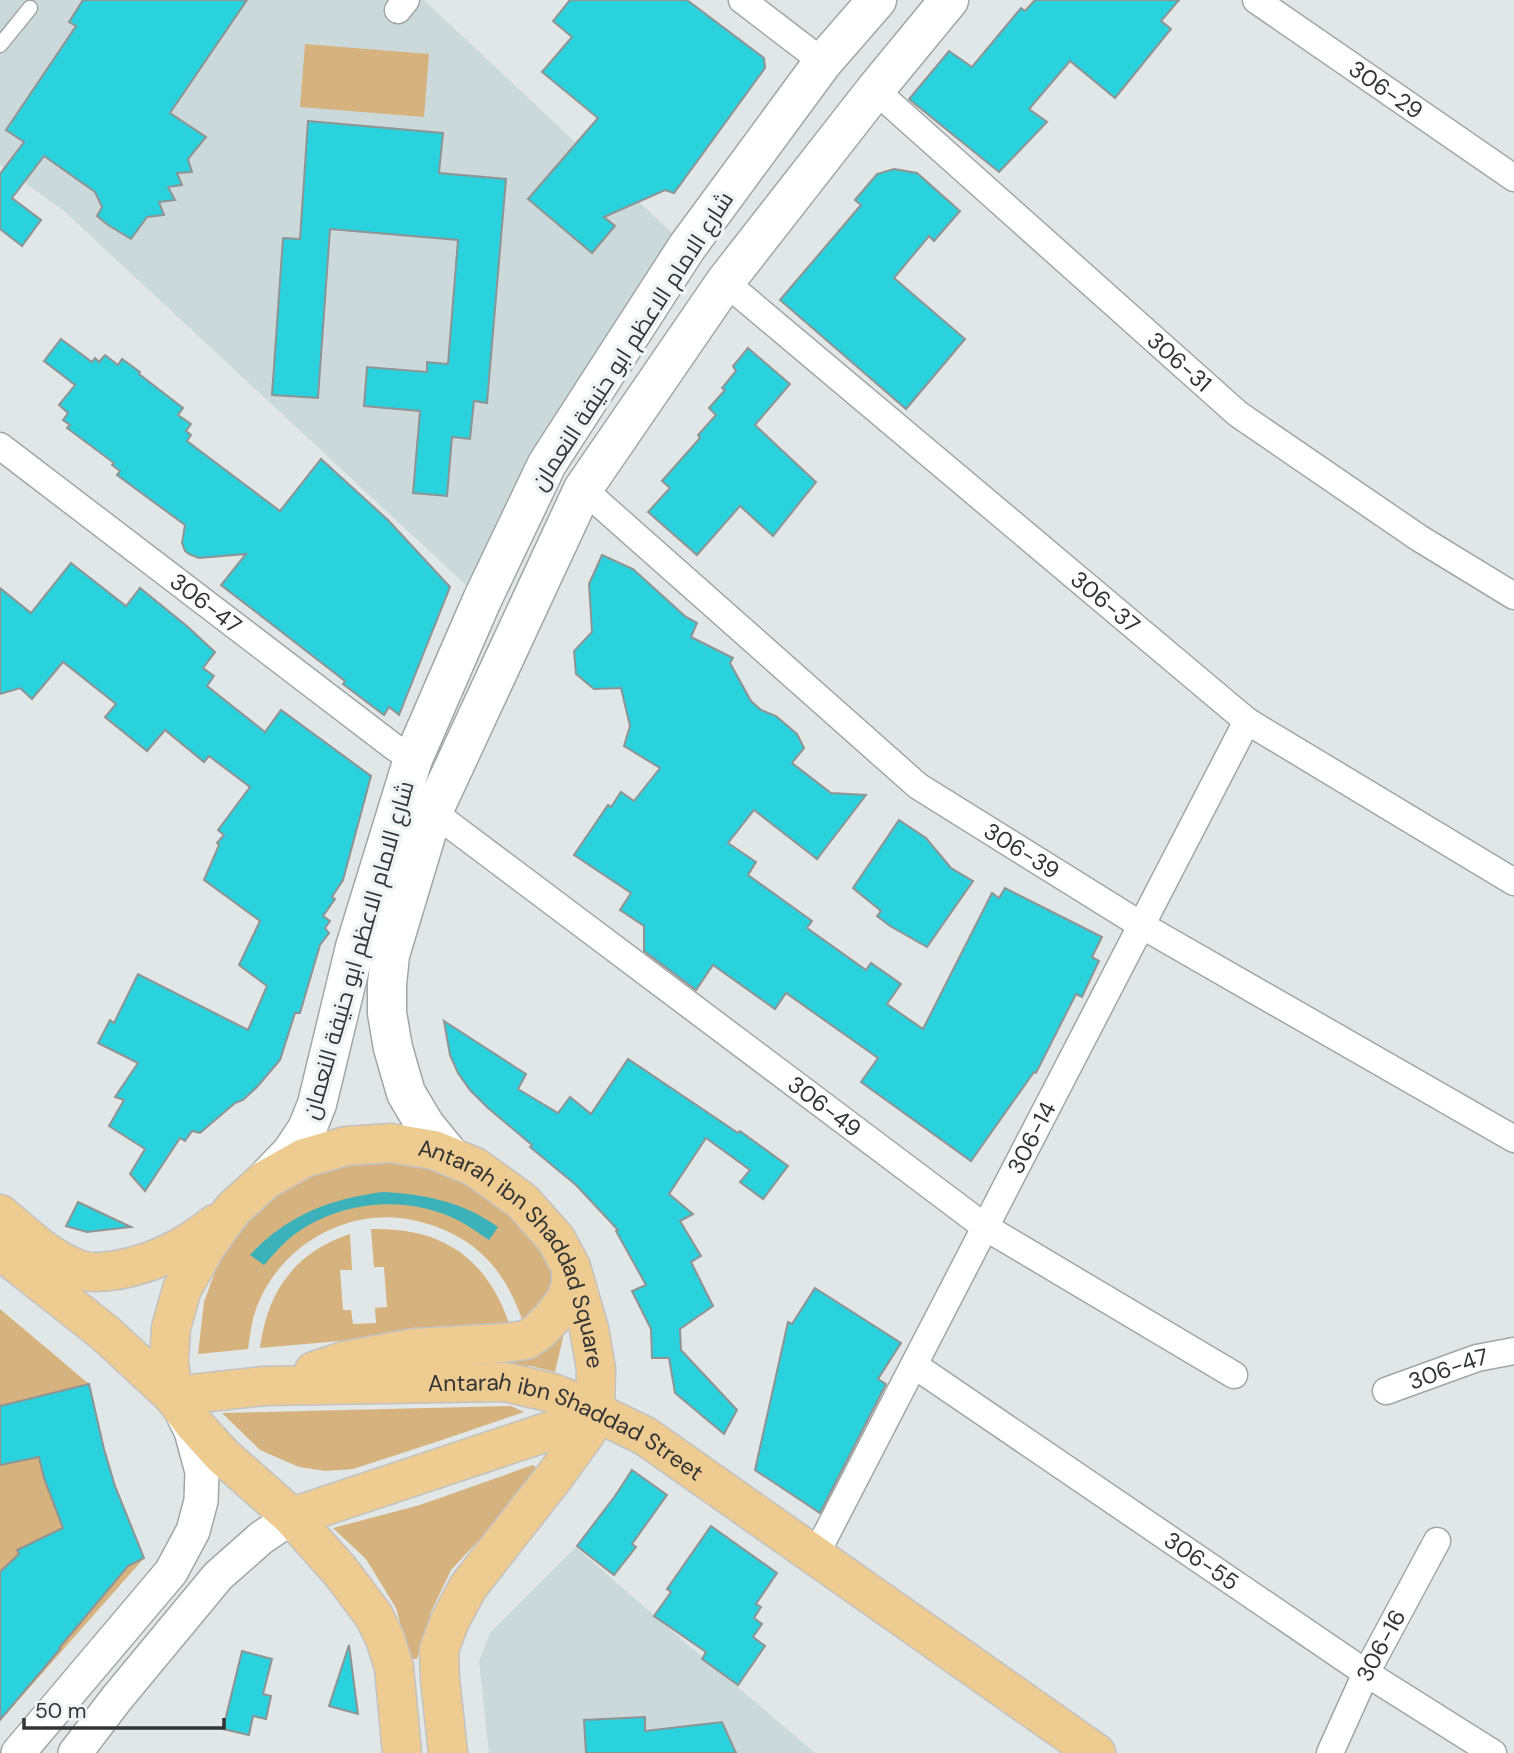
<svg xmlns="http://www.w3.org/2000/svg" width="1514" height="1753" font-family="'DM Sans',Cairo,sans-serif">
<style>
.built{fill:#ccd9da}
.green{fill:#d6b27e}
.water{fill:#3db1b9}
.building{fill:#2ad2dd;stroke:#8f9394;stroke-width:2}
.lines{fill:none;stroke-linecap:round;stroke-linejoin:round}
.service-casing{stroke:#a1a6a6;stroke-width:17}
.minor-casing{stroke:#a1a6a6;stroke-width:29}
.tertiary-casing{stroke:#a1a6a6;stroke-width:36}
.secondary-casing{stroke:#a1a6a6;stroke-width:41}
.primary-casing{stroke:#c2c2c2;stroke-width:41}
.service{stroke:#fff;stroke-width:14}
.minor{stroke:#fff;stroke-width:26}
.tertiary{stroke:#fff;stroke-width:33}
.secondary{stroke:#fff;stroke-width:38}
.primary{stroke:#eecb91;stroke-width:38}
.labels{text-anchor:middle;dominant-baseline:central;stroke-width:7;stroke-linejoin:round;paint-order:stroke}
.street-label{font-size:23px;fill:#333535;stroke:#eef3f3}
</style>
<rect width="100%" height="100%" fill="#e1e6e6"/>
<g class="built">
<polygon points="0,0 424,0 687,247 482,600 63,210 0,165"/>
<polygon points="576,1547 673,1632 815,1753 489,1753 479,1661 490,1633"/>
</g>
<g class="green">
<polygon points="305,44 429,54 424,117 300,107"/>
<path d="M 392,1158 L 483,1184 L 529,1221 L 563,1280 L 538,1314 L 522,1319 C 515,1300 507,1283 494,1267 C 475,1243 447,1228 417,1221 C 349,1204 277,1246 255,1312 C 251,1324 250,1337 248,1349 L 198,1354 L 204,1302 L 219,1261 L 242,1226 L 267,1201 L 298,1181 L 353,1161 Z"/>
<path d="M 371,1229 C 441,1227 486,1257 509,1323 L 474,1329 L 260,1348 C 267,1292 295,1252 350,1234 L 352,1270 L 340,1270 L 343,1310 L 351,1310 L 353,1324 L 376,1323 L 375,1308 L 387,1307 L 384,1267 L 374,1267 Z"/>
<polygon points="0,1309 89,1384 104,1449 115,1486 144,1558 0,1721"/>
<polygon points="565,1329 555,1372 531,1366 361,1371"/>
<polygon points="511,1406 524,1412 436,1442 353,1469 326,1471 299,1467 260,1450 222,1413"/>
<polygon points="533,1465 537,1468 532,1483 451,1570 431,1612 417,1659 410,1659 396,1608 366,1559 333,1528 420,1505"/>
</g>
<path class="water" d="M 383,1192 C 424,1194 464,1202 498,1227 L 489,1240 C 477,1232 465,1223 451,1217 C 402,1195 339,1202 295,1234 C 283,1243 274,1254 264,1265 L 250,1255 C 287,1215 330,1199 383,1192 Z"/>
<g class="building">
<polygon points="83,0 247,0 170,113 206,137 188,159 192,172 177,173 182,185 168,187 175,200 159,202 164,215 147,217 131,239 108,225 97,216 102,207 95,192 44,156 12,198 41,220 22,246 0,229 0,174 24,142 6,130 76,26 69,22"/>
<polygon points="570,0 687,0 764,58 765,68 674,193 665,190 604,217 615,226 592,253 528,199 598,118 542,72 572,37 553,21"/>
<polygon points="1035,0 1179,0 1161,21 1171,29 1115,98 1070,61 1029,109 1047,122 999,172 909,99 949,51 972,67 1021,8 1025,11"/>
<polygon points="308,121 443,133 439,173 506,179 487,403 474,401 470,439 452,437 447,496 413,493 420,411 364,406 367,367 427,372 427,362 448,364 458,240 330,229 318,398 272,395 283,238 300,239"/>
<polygon points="894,169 917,173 960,211 934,241 929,236 894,278 965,339 906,409 780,300 861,205 855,200 877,174"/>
<polygon points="61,339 92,362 95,358 99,362 105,355 118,365 122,359 140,372 139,374 183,408 178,415 191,424 186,431 191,435 187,441 280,511 321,459 388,520 450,587 399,715 389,707 384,715 343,684 345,681 221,585 246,554 199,558 189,554 185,551 182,543 185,525 117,475 120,471 112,465 114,463 67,428 70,425 63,420 68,413 59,405 75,385 44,361"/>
<polygon points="748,348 790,384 755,425 816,482 773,536 740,506 697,555 648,512 670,488 662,481 700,438 698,435 716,415 709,408 725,390 722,388 736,371 733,366"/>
<polygon points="602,555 633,569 686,617 697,623 691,637 733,658 730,663 751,701 761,710 776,716 797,734 804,748 792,763 831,793 866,795 817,859 754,810 728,843 756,862 748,875 812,921 807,928 866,970 871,963 901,984 887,1004 923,1029 992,893 999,898 1005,888 1102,937 1092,957 1099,961 1082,997 1076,994 1036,1073 1034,1072 971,1161 861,1082 878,1058 786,993 775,1009 713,965 696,990 644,951 644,926 620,910 631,893 574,855 608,805 611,807 621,792 634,801 660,768 624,746 630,726 621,688 594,689 576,674 574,651 592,632 589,584"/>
<polygon points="71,563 126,606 140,588 188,627 215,652 203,668 214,676 207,686 265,732 281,710 371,776 343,880 332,897 335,899 323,916 330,921 325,928 329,933 320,945 300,1013 295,1013 280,1060 257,1087 243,1100 235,1103 200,1133 192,1131 185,1141 180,1138 145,1191 130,1174 145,1149 109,1126 124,1100 115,1097 138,1063 98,1043 110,1020 114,1023 138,974 248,1030 267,986 239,965 260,921 204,880 219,845 217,843 224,835 218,830 250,787 209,756 204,762 165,730 147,751 105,717 116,704 63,662 32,699 20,688 0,694 0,588 31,613"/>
<polygon points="899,820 926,838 951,868 973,881 927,947 890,926 877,916 881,911 853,888"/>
<polygon points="444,1021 526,1074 518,1089 558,1113 570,1097 591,1114 628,1059 738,1133 740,1131 788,1166 763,1199 740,1182 750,1170 706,1138 669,1194 693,1214 680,1221 701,1256 691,1262 713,1306 680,1329 681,1350 737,1410 724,1434 675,1393 669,1358 652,1358 651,1329 632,1291 646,1285 616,1231 618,1230 576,1185 530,1147 532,1145 488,1108 470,1090 458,1073 450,1055"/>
<polygon points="78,1202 131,1227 87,1232 66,1226"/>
<polygon points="815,1288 901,1343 878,1379 886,1384 820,1513 755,1470 788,1322 792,1324"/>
<polygon points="89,1384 104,1449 115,1486 144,1558 128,1566 59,1648 60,1649 0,1720 0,1572 19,1554 17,1550 63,1528 44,1478 39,1457 0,1465 0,1406"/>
<polygon points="632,1470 667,1495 632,1544 636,1547 614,1575 577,1546 615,1496"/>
<polygon points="711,1526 777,1573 756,1604 761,1607 754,1618 762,1624 753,1637 765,1646 738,1685 702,1659 706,1652 654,1616 671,1592 667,1589"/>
<polygon points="349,1645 358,1714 329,1706"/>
<polygon points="242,1651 272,1659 263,1694 271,1696 266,1719 253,1716 249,1735 223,1729"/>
<polygon points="645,1717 645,1731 722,1722 736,1753 586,1753 584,1720"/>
</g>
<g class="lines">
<defs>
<polyline id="service" points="0,45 30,8"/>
<g id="minor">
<polyline points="742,0 823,62"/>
<path id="s1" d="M 1256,0 L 1514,178"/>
<polyline points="398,10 406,0"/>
<path id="s2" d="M 875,90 L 1238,414 L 1419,538 L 1514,596"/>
<path id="s3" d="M 725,282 L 1247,721 L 1514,882"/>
<path id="s4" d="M 0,446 L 394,747 L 413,759"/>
<path id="s5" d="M 583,489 L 918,786 L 1141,925 L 1514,1139"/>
<path id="s6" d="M 433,812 L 985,1227 L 1234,1375"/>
<path id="s7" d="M 914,1365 L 1366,1673 L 1493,1753"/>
<path id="s8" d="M 1386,1391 L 1477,1358 L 1514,1351"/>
<path id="s9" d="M 815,1556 L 1247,721"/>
<path id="s10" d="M 1330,1753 L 1366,1673 L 1437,1541"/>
</g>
<g id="tertiary">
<polyline points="18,1753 171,1572 193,1531 201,1501 202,1472 191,1431 184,1417"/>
<polyline points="75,1753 117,1698 218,1576 261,1538 292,1517"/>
</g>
<g id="secondary">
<polyline points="451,1157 425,1125 406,1093 393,1048 387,1013 387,984 390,955 433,812 583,489 725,282 875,90 949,0"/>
<polyline points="268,1177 291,1153 307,1129 317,1104 355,947 413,759 482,600 547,464 687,247 823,62 877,0"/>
</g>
<g id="primary">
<path d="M 0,1214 C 24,1234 46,1256 75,1268 C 88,1274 103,1272 117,1270 C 155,1263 185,1248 215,1224"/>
<path id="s11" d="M 0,1250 L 105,1333 L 173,1396 L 264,1386 L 505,1382 L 553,1393 L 577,1403 L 645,1436 L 1096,1753"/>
<polyline points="314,1371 344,1361 414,1348 503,1343 526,1340 538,1332 552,1318 567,1298 571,1283 571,1267"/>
<polyline points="292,1517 562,1427 595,1411"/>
<path id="s12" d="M 402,1753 L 394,1667 L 385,1639 L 374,1616 L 341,1572 L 292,1517 L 223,1456 L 194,1424 L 173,1396 L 169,1361 L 171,1328 L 182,1289 L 207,1245 L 233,1209 L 265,1180 L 304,1158 L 346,1146 L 391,1143 L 434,1150 L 475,1167 L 522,1201 L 556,1239 L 571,1267 L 589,1329 L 596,1369 L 595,1411 L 586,1433 L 554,1477 L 468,1587 L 449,1623 L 439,1650 L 440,1679 L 448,1753"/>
</g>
</defs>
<use href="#service" class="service-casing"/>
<use href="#minor" class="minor-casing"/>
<use href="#tertiary" class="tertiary-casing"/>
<use href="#secondary" class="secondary-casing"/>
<use href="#primary" class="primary-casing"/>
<use href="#service" class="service"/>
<use href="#minor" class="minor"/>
<use href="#tertiary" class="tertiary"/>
<use href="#secondary" class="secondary"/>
<use href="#primary" class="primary"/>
</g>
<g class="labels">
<g class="street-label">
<text stroke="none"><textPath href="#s1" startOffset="158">306-29</textPath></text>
<text transform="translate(632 341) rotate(-57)">شارع الامام الاعظم ابو حنيفة النعمان</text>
<text stroke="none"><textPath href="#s2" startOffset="408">306-31</textPath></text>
<text stroke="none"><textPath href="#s3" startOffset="497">306-37</textPath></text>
<text stroke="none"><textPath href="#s4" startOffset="259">306-47</textPath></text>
<text stroke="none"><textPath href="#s5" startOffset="570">306-39</textPath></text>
<text transform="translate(358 950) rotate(-74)">شارع الامام الاعظم ابو حنيفة النعمان</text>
<text stroke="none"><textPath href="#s6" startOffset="490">306-49</textPath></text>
<text stroke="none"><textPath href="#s9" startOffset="471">306-14</textPath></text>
<text stroke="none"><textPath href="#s12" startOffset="1001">Antarah ibn Shaddad Square</textPath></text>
<text stroke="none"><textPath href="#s8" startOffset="66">306-47</textPath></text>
<text stroke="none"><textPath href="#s11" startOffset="630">Antarah ibn Shaddad Street</textPath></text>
<text stroke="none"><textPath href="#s7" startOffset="348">306-55</textPath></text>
<text stroke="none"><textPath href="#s10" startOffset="119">306-16</textPath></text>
</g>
</g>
<path d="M24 1718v10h200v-10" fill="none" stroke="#333535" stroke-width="3.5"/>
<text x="35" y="1718" font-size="21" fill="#333535" stroke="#eef3f3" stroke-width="5" paint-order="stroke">50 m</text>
</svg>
